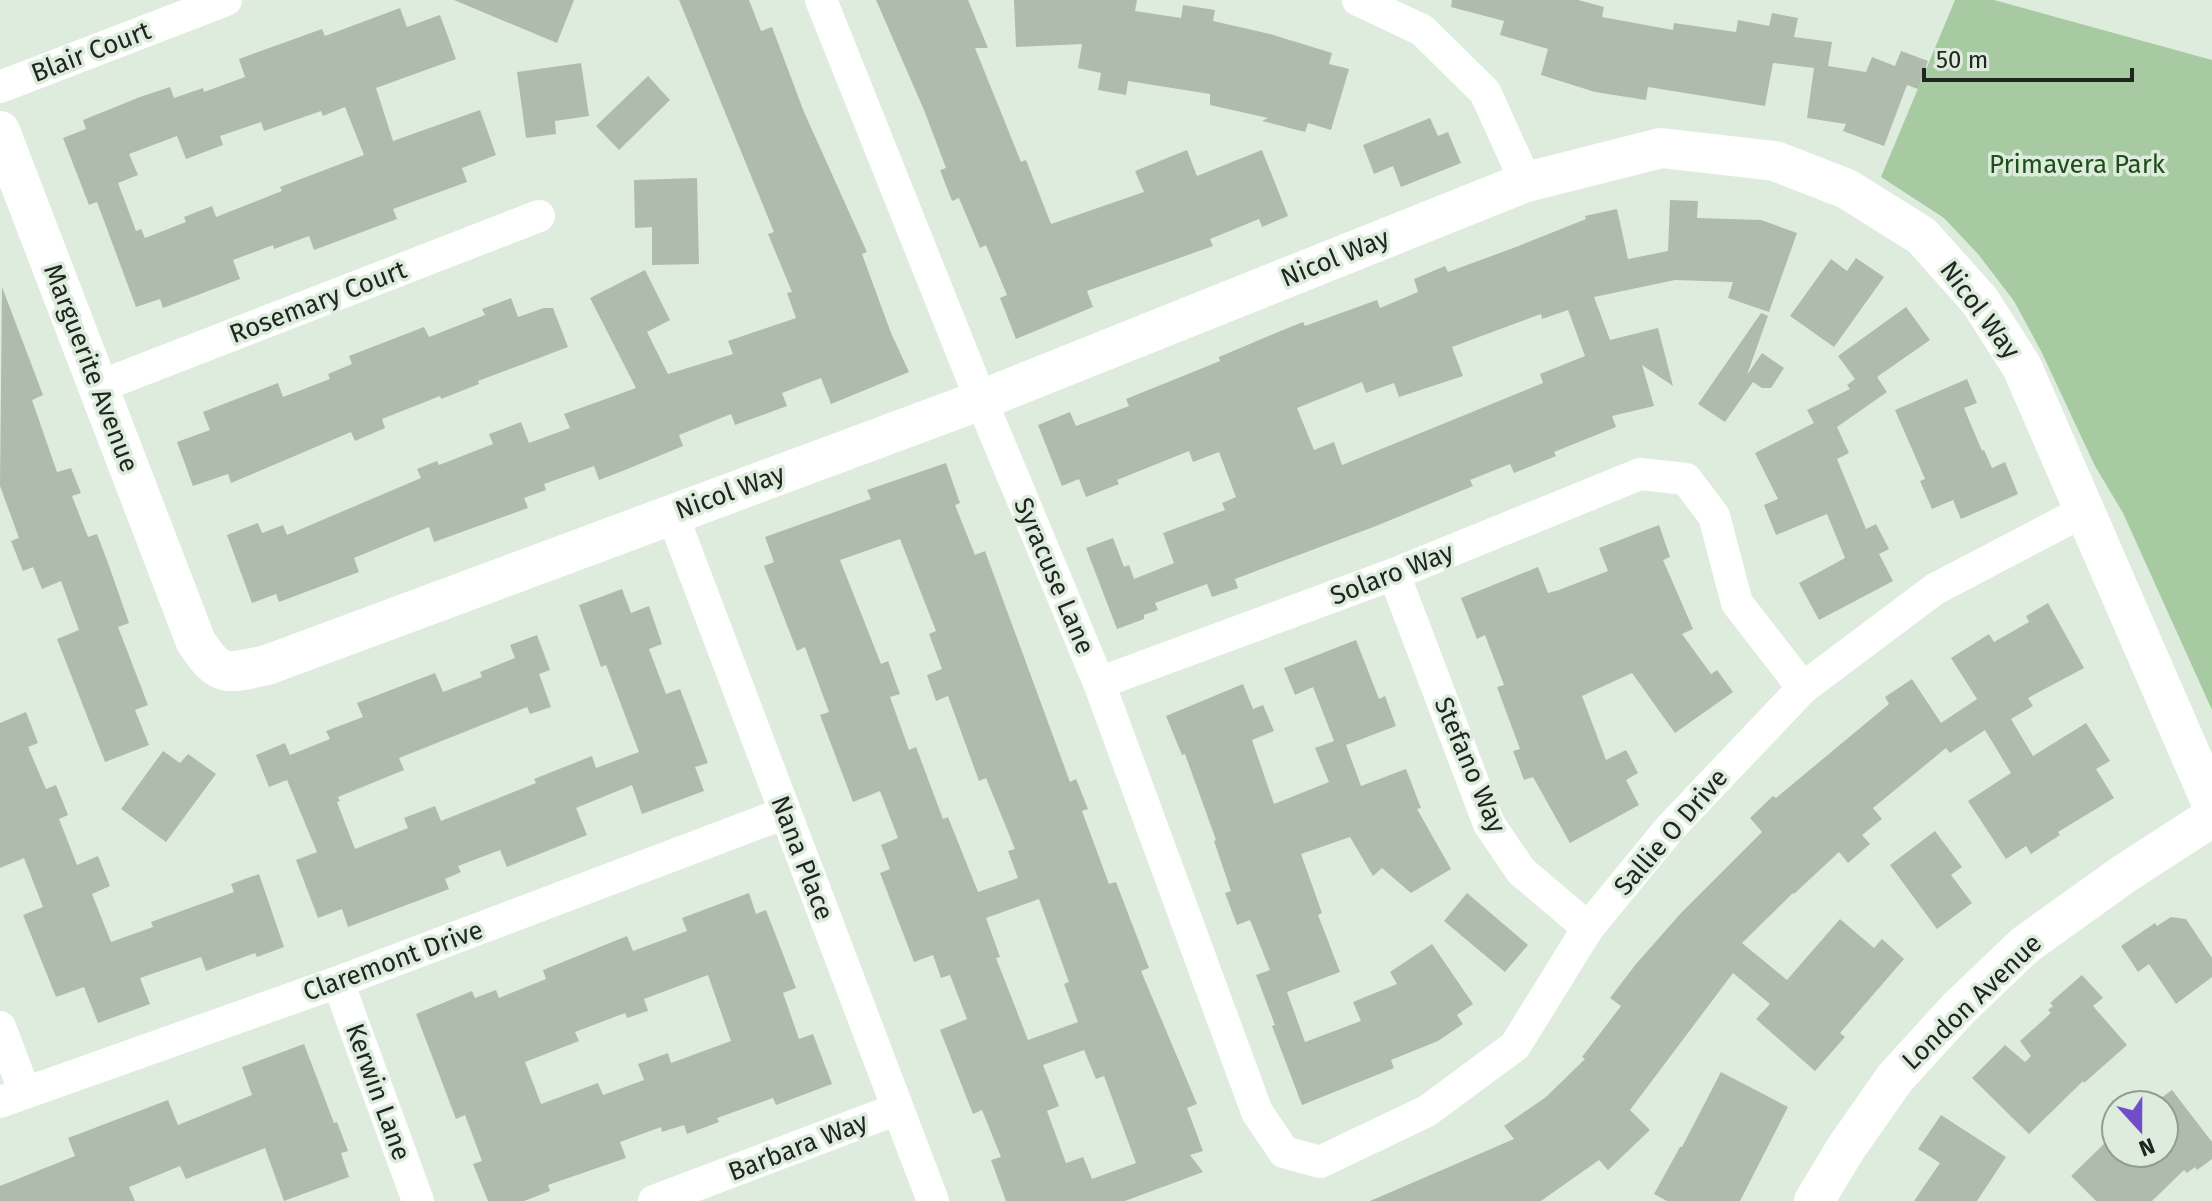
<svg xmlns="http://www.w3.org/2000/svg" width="2212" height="1201" font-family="'Fira Sans',sans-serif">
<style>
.green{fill:#a7caa3}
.building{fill:#afbcad;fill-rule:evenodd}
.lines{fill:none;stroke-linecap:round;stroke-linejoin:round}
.minor{stroke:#fff;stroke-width:32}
.tertiary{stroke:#fff;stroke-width:40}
.labels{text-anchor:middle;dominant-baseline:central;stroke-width:7;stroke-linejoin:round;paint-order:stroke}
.street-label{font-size:26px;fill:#202520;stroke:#deecdd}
.park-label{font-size:26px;fill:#1e4e1a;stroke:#deecdd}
</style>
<rect width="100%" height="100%" fill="#deecdd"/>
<polygon class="green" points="1955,0 1994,0 2212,60 2212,710 2123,513 2095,466 2041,351 2014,301 1978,254 1944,218 1881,177"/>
<g class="building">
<polygon points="454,0 574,0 557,43"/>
<polygon points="679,0 749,0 761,31 772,27 804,112 867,252 862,254 891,333 909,372 831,404 821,378 782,393 787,406 735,425 731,414 679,435 683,446 625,470 599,480 594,466 544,484 546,490 524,498 528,508 434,542 429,527 354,558 359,572 279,602 276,594 252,603 227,535 258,523 262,533 283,525 287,535 421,478 417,469 437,461 439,465 493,444 489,434 521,422 529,443 570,428 564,414 636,388 590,298 645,270 670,320 647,332 668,374 733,354 728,341 796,318 787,293 792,292 768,234 774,232"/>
<polygon points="876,0 968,0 988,48 975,48 1021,162 1026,160 1051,224 1144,192 1135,171 1187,150 1197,176 1262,150 1288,216 1262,227 1259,219 1210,239 1213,246 1087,291 1093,307 1016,339 1000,298 1007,295 986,245 980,248 959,198 952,201 940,170 946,168 924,110"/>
<polygon points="1014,0 1137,0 1135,11 1181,18 1183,5 1215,10 1213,21 1270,34 1332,53 1329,64 1349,69 1331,130 1308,123 1305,132 1262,121 1268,118 1210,105 1210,94 1128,81 1126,95 1098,90 1101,73 1078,68 1082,44 1016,47"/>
<polygon points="1452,0 1578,0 1604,7 1602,17 1673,30 1674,23 1736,32 1738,20 1769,26 1772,13 1798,18 1794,37 1832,42 1828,66 1866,72 1872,57 1895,66 1901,51 1928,61 1918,89 1907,85 1884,146 1843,131 1846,124 1807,118 1814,68 1773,63 1765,106 1648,87 1646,100 1595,92 1541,75 1548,49 1500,35 1504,21 1451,7"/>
<path d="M 400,8 L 407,27 L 440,15 L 456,59 L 376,88 L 393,141 L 480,110 L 496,155 L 462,168 L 467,182 L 393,209 L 397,219 L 314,250 L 309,236 L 274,249 L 273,245 L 233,260 L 240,279 L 163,308 L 160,299 L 136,307 L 97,202 L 89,205 L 63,138 L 86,129 L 83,120 L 140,97 L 170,87 L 174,98 L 203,88 L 204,92 L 245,77 L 239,59 L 322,29 L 325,36 ZM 345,107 L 364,155 L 280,187 L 282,191 L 216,217 L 212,206 L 184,217 L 186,222 L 145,238 L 141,229 L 136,231 L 118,183 L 138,175 L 129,154 L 177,136 L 186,159 L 223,145 L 220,136 L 261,122 L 264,131 L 321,111 L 323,116 Z"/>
<polygon points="581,63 589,116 555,121 556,134 526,138 517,72"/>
<polygon points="648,76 670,100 619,150 596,126"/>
<polygon points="1430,118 1438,136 1448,132 1461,163 1401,187 1393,166 1374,174 1363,145"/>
<polygon points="697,178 699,264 652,265 652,227 635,228 634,180"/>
<path d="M 1670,200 L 1698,201 L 1697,218 L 1761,220 L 1797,233 L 1769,312 L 1728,298 L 1733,282 L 1675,280 L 1594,297 L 1610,340 L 1658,328 L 1673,386 L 1642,365 L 1654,406 L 1612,416 L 1616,427 L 1554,452 L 1556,456 L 1514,473 L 1510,464 L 1470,480 L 1473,486 L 1376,526 L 1235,579 L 1238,588 L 1212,597 L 1207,584 L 1155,603 L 1158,610 L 1144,615 L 1144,619 L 1117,629 L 1086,548 L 1113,538 L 1124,567 L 1129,565 L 1134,579 L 1174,563 L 1163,533 L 1225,510 L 1222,503 L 1236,497 L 1219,452 L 1193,462 L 1189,451 L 1117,480 L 1119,484 L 1086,497 L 1079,479 L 1062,486 L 1038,425 L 1070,412 L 1076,426 L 1129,406 L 1126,399 L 1220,361 L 1219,357 L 1278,332 L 1303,322 L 1305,326 L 1377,300 L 1380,308 L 1418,292 L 1414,279 L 1445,266 L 1448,272 L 1516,247 L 1586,219 L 1585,216 L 1617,209 L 1628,259 L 1668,251 ZM 1568,310 L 1585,356 L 1540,374 L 1543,383 L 1342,465 L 1334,442 L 1314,450 L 1297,408 L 1362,382 L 1366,393 L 1394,383 L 1399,397 L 1463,376 L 1452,347 L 1541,314 L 1542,319 Z"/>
<polygon points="1856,258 1884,277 1834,347 1790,316 1831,259 1847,271"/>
<polygon points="2,287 43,395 32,400 57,472 71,468 81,493 72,496 88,537 97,534 108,563 129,623 118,627 148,705 135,710 149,745 105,762 57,639 79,630 61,581 42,589 33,567 23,571 11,541 19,538 0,486"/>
<polygon points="511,298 518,317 544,308 553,308 568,347 478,381 479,384 441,399 440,396 382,419 385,428 355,441 351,432 231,483 228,474 193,486 177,442 210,430 203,412 278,383 283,397 330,379 328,374 352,364 349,356 424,327 429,337 485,315 482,309"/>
<polygon points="1906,307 1930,340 1877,377 1887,392 1837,427 1849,453 1837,459 1866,529 1876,524 1889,549 1879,554 1893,581 1819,620 1799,583 1845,558 1827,514 1776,535 1764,505 1778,499 1755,453 1814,423 1807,410 1850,389 1847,385 1855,379 1838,356"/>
<polygon points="1761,313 1768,316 1747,375 1762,353 1784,368 1771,388 1762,388 1753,382 1725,422 1698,404"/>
<polygon points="1967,379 1977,403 1964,408 1982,451 1984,450 1992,468 2005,462 2018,494 1961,519 1953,500 1932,509 1920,481 1925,479 1895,410"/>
<path d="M 946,463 L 960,503 L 955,505 L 975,555 L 985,551 L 1070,782 L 1076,779 L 1088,809 L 1082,811 L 1109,884 L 1116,882 L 1149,968 L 1141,971 L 1197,1104 L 1187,1108 L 1203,1151 L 1190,1155 L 1203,1172 L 1125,1201 L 1006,1201 L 991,1160 L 1001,1157 L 982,1110 L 973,1114 L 940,1030 L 967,1019 L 950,975 L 941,978 L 933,955 L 914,962 L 880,873 L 890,869 L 881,845 L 898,838 L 880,791 L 853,802 L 820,715 L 829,712 L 805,647 L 797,651 L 764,566 L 774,562 L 765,537 L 871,499 L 867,490 ZM 900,539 L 936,631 L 929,634 L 942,669 L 927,675 L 936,701 L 948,696 L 979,781 L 986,778 L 1015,849 L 1008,851 L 1018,878 L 978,892 L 948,817 L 943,819 L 916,747 L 909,750 L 890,697 L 900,694 L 888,661 L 881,664 L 840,560 ZM 1039,899 L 1069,982 L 1064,984 L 1078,1022 L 1028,1040 L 996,958 L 1000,957 L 986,918 ZM 1084,1050 L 1096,1079 L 1104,1076 L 1136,1163 L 1092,1179 L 1083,1157 L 1066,1163 L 1047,1111 L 1059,1106 L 1043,1065 Z"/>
<polygon points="1659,525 1670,557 1663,560 1693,629 1682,634 1711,674 1717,670 1733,692 1675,733 1632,673 1582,696 1606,760 1626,750 1638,773 1626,780 1639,805 1570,843 1533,777 1524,780 1513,751 1520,749 1497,687 1504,685 1485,635 1477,639 1461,598 1538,567 1548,593 1559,590 1608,571 1599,548"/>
<polygon points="622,589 631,613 649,606 662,644 649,649 666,694 680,689 708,763 695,767 704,791 642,814 632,785 576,808 587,835 507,867 500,850 458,866 461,872 445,879 449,889 348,927 342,909 318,918 296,860 317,852 287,780 269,787 256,755 285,743 290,755 330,739 326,731 363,717 357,703 435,673 443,692 482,677 480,672 515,658 510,645 537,635 550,670 539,674 551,707 530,714 527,707 399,758 404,770 338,797 340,801 337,802 355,849 408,828 404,818 435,806 441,821 536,783 534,779 592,756 596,768 639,752 606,665 601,667 579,605"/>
<polygon points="2048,603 2084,668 2028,698 2033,706 2011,719 2033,756 2086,723 2110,761 2096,769 2114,798 2058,832 2060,835 2031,854 2026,846 2006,859 1968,801 2011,773 1985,730 1950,753 1946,748 1873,808 1882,819 1862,835 1870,844 1848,863 1839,852 1794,894 1793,893 1742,943 1787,980 1840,919 1874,948 1882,939 1904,959 1840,1033 1845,1037 1815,1071 1756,1019 1770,1004 1733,973 1630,1110 1650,1130 1608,1170 1599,1160 1541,1201 1370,1201 1514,1139 1504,1126 1546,1097 1585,1059 1582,1057 1621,1006 1610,998 1636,964 1681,913 1762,832 1750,818 1773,796 1776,798 1889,704 1885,697 1912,679 1941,723 1977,699 1951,658 1989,634 1994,642 2029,622 2026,616"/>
<polygon points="1356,640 1379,699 1385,696 1396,726 1346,745 1361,786 1406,769 1421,808 1417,809 1451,869 1411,893 1382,868 1373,876 1350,837 1301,854 1322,913 1318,915 1340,972 1287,992 1305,1042 1361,1021 1353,1002 1397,984 1390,972 1432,944 1473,1004 1457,1015 1463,1024 1438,1041 1391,1060 1394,1068 1302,1105 1272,1026 1275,1025 1256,975 1270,970 1250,920 1237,925 1225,893 1231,891 1214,841 1216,840 1185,754 1182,755 1166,716 1243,684 1253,709 1263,705 1274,731 1252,740 1274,804 1329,782 1315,748 1334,741 1313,687 1295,695 1284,668"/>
<polygon points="26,712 38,743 28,747 46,789 56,785 68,815 59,819 77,865 98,856 110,886 92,894 111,942 153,927 151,922 234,892 231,884 259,874 284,947 257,957 255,953 206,971 201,957 140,978 150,1004 98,1023 84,987 56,997 23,915 43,907 24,858 0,868 0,723"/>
<polygon points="163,751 180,763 188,754 216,774 166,842 121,809"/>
<polygon points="1935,831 1962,867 1951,875 1972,903 1937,929 1890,865"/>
<path d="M 749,893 L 756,914 L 766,910 L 796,988 L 783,993 L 799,1039 L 813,1034 L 832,1084 L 776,1105 L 773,1098 L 717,1118 L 719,1122 L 687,1134 L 684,1125 L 662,1132 L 661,1127 L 620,1142 L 626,1158 L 548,1185 L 550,1191 L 524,1201 L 488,1201 L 473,1164 L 482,1161 L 465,1115 L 456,1119 L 416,1014 L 472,991 L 475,998 L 496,990 L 499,998 L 546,979 L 543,970 L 627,936 L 633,951 L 687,931 L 682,918 ZM 708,975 L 731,1041 L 671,1063 L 668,1053 L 638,1064 L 644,1080 L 603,1095 L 598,1083 L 541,1104 L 525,1062 L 579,1041 L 575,1032 L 625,1013 L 627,1018 L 648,1011 L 644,999 Z"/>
<polygon points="1467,893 1528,945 1505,972 1444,921"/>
<polygon points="2171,917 2186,919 2212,958 2212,977 2176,1004 2149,964 2138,972 2121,946 2155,923 2157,926"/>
<polygon points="2082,975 2103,998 2093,1006 2127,1045 2084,1083 2083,1081 2029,1134 1972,1078 2005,1045 2025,1062 2031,1056 2020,1041 2051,1013 2048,1010 2053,1006 2050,1003"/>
<polygon points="304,1044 334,1123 337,1122 348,1151 341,1153 349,1177 284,1201 265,1148 186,1179 180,1166 129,1187 135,1201 0,1201 0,1186 75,1156 68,1138 168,1100 178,1125 252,1095 242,1067"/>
<polygon points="1721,1072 1788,1107 1740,1201 1667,1201 1654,1194 1680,1147 1682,1147"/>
<polygon points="2172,1090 2212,1142 2212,1159 2197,1170 2195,1167 2187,1173 2184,1170 2152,1201 2096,1201 2071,1176 2105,1143 2115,1153 2164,1153 2164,1105 2153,1104"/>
<polygon points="1941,1115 2006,1157 1977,1201 1914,1201 1940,1163 1918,1149"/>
</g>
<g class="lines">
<g class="minor">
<polyline points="821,0 981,400 1099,683 1257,1112 1284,1152 1320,1162 1427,1111 1515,1046 1588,928 1670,828 1803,688 1935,589 2086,510"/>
<polyline points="1358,0 1422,30 1485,92 1526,182"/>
<polyline points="0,87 226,0"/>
<polyline points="98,387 539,216"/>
<polyline points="672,514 933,1201"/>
<polyline points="1394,574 1489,824 1521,871 1588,928"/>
<polyline points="1099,683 1394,574 1640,474 1686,479 1714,516 1737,603 1803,688"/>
<polyline points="338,982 418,1201"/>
<polyline points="0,1027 25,1093"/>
<polyline points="0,1102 338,982 785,813"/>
<polyline points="654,1201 897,1109"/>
</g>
<g class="tertiary">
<path d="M 0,131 L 196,642 C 220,678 226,674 267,665 L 981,400 L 1526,182 L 1661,148 L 1775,161 L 1847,189 L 1922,236 L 1980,301 L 2022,367 L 2212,804"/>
<polyline points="1814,1201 1846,1148 1895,1078 1958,1009 2025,945 2124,874 2212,817"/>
</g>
</g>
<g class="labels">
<g class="street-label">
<text transform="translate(91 52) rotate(-21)">Blair Court</text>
<text transform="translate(1335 258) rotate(-22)">Nicol Way</text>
<text transform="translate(318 302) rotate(-21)">Rosemary Court</text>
<text transform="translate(1980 310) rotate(53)">Nicol Way</text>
<text transform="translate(91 368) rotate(69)">Marguerite Avenue</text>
<text transform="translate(730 492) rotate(-20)">Nicol Way</text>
<text transform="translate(1392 574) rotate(-21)">Solaro Way</text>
<text transform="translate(1054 576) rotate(67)">Syracuse Lane</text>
<text transform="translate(1470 765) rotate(67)">Stefano Way</text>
<text transform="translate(1671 832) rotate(-49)">Sallie O Drive</text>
<text transform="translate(802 858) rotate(69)">Nana Place</text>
<text transform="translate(393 961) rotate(-20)">Claremont Drive</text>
<text transform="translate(1972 1002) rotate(-44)">London Avenue</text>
<text transform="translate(378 1092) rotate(70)">Kerwin Lane</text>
<text transform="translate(798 1147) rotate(-21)">Barbara Way</text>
</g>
<g class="park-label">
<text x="2077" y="164">Primavera Park</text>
</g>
</g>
<g transform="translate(2140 1129) rotate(159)"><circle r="38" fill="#deecdd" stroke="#929c91" stroke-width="2"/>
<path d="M0-6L14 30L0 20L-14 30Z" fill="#714ec8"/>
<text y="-12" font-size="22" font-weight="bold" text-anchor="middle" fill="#202520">N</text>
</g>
<path d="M1924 68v12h208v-12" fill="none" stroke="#202520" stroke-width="4"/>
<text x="1936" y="68" font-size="24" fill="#202520" stroke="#deecdd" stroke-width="6" paint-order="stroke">50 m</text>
</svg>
